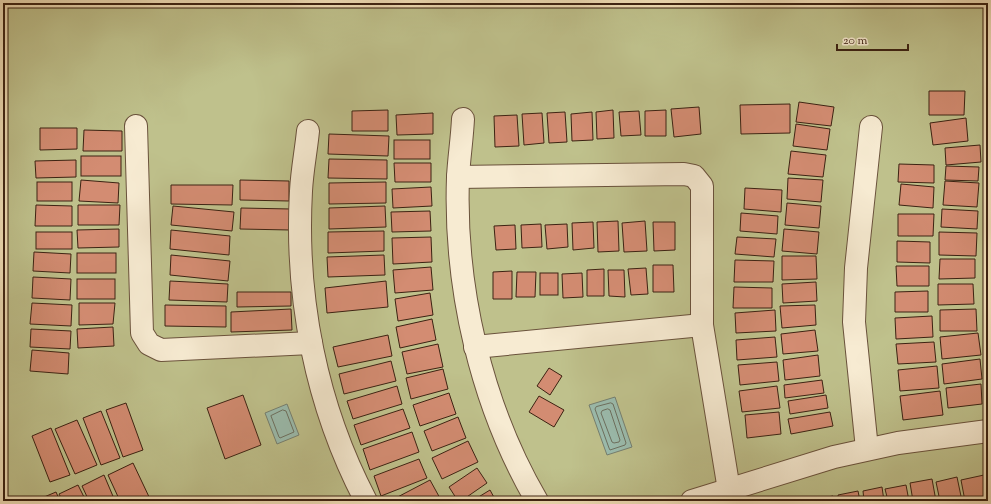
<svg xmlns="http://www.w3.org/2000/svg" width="991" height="504" font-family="'Sorts Mill Goudy',serif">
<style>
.green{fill:#bfc18c;stroke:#7e724f}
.water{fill:#9bbdaf;stroke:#757f70}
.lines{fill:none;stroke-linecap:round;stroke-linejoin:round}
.shore{stroke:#6c7060;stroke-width:1}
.building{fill:#d38c72;stroke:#3c2212}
.minor-casing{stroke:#6a523c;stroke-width:24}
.minor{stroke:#f7ebd2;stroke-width:22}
</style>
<rect width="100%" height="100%" fill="#f2e0b9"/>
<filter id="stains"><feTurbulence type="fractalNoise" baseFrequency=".005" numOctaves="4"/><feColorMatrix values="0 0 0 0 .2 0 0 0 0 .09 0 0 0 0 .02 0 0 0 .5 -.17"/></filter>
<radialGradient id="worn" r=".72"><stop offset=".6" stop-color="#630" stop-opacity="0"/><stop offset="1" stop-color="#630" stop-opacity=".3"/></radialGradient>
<rect class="green" x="3" y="3" width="985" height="498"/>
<g class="water">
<polygon points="615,397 632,447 607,455 589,405"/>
<polygon points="287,404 299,435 277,444 265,413"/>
</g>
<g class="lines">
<g class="shore">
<polygon points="611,403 613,404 626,443 625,445 610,450 609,448 595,409 596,407"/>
<polygon points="608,409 610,410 620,440 619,442 614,443 612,442 601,413 602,411"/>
<polygon points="283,410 286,411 294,432 280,438 279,437 271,416"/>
</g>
</g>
<g class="building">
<polygon points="929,91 965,91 964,115 929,115"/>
<polygon points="799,102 834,107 831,126 796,122"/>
<polygon points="790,104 790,133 741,134 740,105"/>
<polygon points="699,107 701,134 674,137 671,109"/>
<polygon points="388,110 388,131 352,131 352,111"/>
<polygon points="613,110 614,138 597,139 596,112"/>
<polygon points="666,110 666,136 645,136 645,111"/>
<polygon points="639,111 641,135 621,136 619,112"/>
<polygon points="565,112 567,142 549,143 547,113"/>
<polygon points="592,112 593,140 572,141 571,114"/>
<polygon points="433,113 433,134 397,135 396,115"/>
<polygon points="542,113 544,143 524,145 522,114"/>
<polygon points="517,115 519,146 495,147 494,116"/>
<polygon points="966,118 968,141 933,145 930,123"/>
<polygon points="796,124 830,129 827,150 793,146"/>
<polygon points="40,128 77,128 77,149 40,150"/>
<polygon points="84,130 122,131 122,151 83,151"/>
<polygon points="329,134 389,136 388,156 328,154"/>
<rect x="394" y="140" width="36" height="19"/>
<polygon points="980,145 981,162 946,165 945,148"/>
<polygon points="791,151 826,155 823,177 788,174"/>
<rect x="81" y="156" width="40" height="20"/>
<polygon points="329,159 387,160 387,179 328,178"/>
<polygon points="76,160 76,177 36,178 35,161"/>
<polygon points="394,163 431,163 431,182 395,182"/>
<polygon points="899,164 934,165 934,183 898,182"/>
<polygon points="946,166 979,167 978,181 945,180"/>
<polygon points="788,178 823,180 821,202 787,199"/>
<polygon points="81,180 119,183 118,203 79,201"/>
<polygon points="240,180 289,181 289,201 240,200"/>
<polygon points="945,181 979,183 977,207 943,205"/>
<rect x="37" y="182" width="35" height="19"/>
<polygon points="386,182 386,203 329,204 329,183"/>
<polygon points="901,184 934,187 933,208 899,205"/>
<polygon points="171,185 233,185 232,205 171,204"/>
<polygon points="431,187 432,206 393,208 392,189"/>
<polygon points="745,188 782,190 781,212 744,209"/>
<polygon points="787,203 821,206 819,228 785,225"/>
<polygon points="36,205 72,206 72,226 35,226"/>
<polygon points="78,205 120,205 119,225 78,225"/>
<polygon points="173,206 234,212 232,231 171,225"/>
<polygon points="385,206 386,227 329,229 329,208"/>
<polygon points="241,208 291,209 290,230 240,229"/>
<polygon points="942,209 978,211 977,229 941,227"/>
<polygon points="430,211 431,231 392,232 391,212"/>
<polygon points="741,213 778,216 777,234 740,231"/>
<polygon points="898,214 934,214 933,236 898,236"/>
<polygon points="618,221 619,251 598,252 597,222"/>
<polygon points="645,221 647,251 624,252 622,223"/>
<polygon points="593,222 594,248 573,250 572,223"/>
<polygon points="653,222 675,222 675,250 654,251"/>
<polygon points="541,224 542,247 522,248 521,225"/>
<polygon points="567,224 568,247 547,249 545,225"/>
<polygon points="515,225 516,249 496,250 494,226"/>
<polygon points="119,229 119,247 78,248 77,230"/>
<polygon points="784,229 819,232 817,254 782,251"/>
<polygon points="171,230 230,236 229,255 170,249"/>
<polygon points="384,231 384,251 328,253 328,232"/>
<rect x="36" y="232" width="36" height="17"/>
<polygon points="939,232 977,233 976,256 939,255"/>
<polygon points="431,237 432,262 393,264 392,238"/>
<polygon points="737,237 776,239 774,257 735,254"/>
<polygon points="897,241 930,242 930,263 897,262"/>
<polygon points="34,252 71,254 70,273 33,271"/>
<rect x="77" y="253" width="39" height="20"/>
<polygon points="171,255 230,261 228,281 170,275"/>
<polygon points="384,255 385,275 328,277 327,257"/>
<polygon points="782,256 816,256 817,279 782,280"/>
<polygon points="940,259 975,259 975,278 939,279"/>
<polygon points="735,260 774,261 773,282 734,282"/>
<polygon points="653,265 673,265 674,292 653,292"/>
<polygon points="896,266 929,266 929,286 897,286"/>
<polygon points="431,267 433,290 395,293 393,270"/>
<polygon points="646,268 648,294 631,295 628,269"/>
<polygon points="604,269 604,296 587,296 587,270"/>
<polygon points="608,270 624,270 625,297 609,296"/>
<polygon points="512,271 512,299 493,299 493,272"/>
<polygon points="517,272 536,272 535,297 516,297"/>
<rect x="540" y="273" width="18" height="22"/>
<polygon points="582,273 583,297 563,298 562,274"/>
<polygon points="33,277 71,279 70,300 32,298"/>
<rect x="77" y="279" width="38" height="20"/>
<polygon points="170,281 228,284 227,302 169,300"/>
<polygon points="386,281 388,307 327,313 325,288"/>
<polygon points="816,282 817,301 783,303 782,284"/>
<polygon points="938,284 973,284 974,304 938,305"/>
<polygon points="734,287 772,288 772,308 733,308"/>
<polygon points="928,291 928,312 895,312 895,292"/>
<polygon points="237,292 291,292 291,306 237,307"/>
<polygon points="430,293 433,315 398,321 395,299"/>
<polygon points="32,303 72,305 71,326 30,324"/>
<polygon points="79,303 115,303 113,324 79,325"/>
<polygon points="165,305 226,306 226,327 165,326"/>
<polygon points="815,305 816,325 782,328 780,306"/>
<polygon points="291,309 292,330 231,332 231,312"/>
<polygon points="976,309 977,331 940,331 940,310"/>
<polygon points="775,310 776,331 736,333 735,313"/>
<polygon points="932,316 933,337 896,339 895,318"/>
<polygon points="432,319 436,340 400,348 396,327"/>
<polygon points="113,327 114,346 78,348 77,329"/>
<polygon points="31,329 71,331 70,349 30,347"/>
<polygon points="815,330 818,351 783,354 781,334"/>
<polygon points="978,333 981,355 942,359 940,337"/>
<polygon points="388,335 392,356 338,367 333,347"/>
<polygon points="775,337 777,357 737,360 736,340"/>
<polygon points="934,342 936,362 898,364 896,344"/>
<polygon points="438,344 443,367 407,374 402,352"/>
<polygon points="32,350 69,353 68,374 30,371"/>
<polygon points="818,355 820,376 785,380 783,360"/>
<polygon points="980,359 982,379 944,384 942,364"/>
<polygon points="391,361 396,381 344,394 339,374"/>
<polygon points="777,362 779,381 740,385 738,365"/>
<polygon points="937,366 939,388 900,391 898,370"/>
<polygon points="549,368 562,376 550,395 537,386"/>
<polygon points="443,369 448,389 411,399 406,378"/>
<polygon points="822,380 824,393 785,398 784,385"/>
<polygon points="981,384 982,404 948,408 946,388"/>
<polygon points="397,386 402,404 353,419 347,401"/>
<polygon points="777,386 780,408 742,412 739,391"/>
<polygon points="940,391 943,415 903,420 900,396"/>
<polygon points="449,393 456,414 420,426 413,405"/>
<polygon points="243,395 261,445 225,459 207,408"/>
<polygon points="826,395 828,408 790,414 788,401"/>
<polygon points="539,396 564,410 554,427 529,412"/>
<polygon points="126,403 143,450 123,457 106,410"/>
<polygon points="403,409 410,428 361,445 354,425"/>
<polygon points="101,411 120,458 101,465 83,418"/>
<polygon points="779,412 781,434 747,438 745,415"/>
<polygon points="830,412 833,426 791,434 788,419"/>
<polygon points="458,417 466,438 432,451 424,431"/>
<polygon points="77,420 97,465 75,474 55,429"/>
<polygon points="51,428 70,475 50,482 32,436"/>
<polygon points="412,432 419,452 370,470 363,449"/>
<polygon points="468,441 478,462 442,479 432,458"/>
<polygon points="419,459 427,478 381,496 374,476"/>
<polygon points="133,463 151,501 120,501 108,475"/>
<polygon points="477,468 487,483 461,501 458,501 449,487"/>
<polygon points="104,475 115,501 89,501 82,486"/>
<polygon points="984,475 988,501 965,501 961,480"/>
<polygon points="957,477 962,501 940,501 936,482"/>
<polygon points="932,479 936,501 913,501 910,483"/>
<polygon points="430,480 441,500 439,501 390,501"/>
<polygon points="78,485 86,501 63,501 59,494"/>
<polygon points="906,485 909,501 888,501 885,489"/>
<polygon points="882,487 884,501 864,501 863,491"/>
<polygon points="490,490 496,501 472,501"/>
<polygon points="858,491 860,501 839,501 838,495"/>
<polygon points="56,492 60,501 38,501 37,500"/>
<polygon points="833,496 834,501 811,501 811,500"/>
</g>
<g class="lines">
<defs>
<g id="minor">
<path d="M 463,119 C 462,139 459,158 458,177 C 454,287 481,405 537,501"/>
<polyline points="136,126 142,333 149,344 161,350 311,343"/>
<path d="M 308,131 C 306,151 302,171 301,191 C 295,298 316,406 366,501"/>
<polyline points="458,177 684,174 694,176 702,186 702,325 729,490"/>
<polyline points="475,347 702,325"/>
<polyline points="867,449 854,322 856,268 871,127"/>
<polyline points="692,501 834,457 898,443 988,431"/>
</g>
</defs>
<use href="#minor" class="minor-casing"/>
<use href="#minor" class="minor"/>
</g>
<rect width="991" height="504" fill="none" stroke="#f2e0b9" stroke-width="16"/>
<rect x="4" y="4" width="983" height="496" fill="none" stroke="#3c2212" stroke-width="2"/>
<rect x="8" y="8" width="975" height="488" fill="none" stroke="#3c2212"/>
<path d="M837 44v6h71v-6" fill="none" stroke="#3c2212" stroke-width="2"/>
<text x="843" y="44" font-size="12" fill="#3c2212" stroke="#f7ebd2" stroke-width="3" paint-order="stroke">20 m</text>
<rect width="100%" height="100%" filter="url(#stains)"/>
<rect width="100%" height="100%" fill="url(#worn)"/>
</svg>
